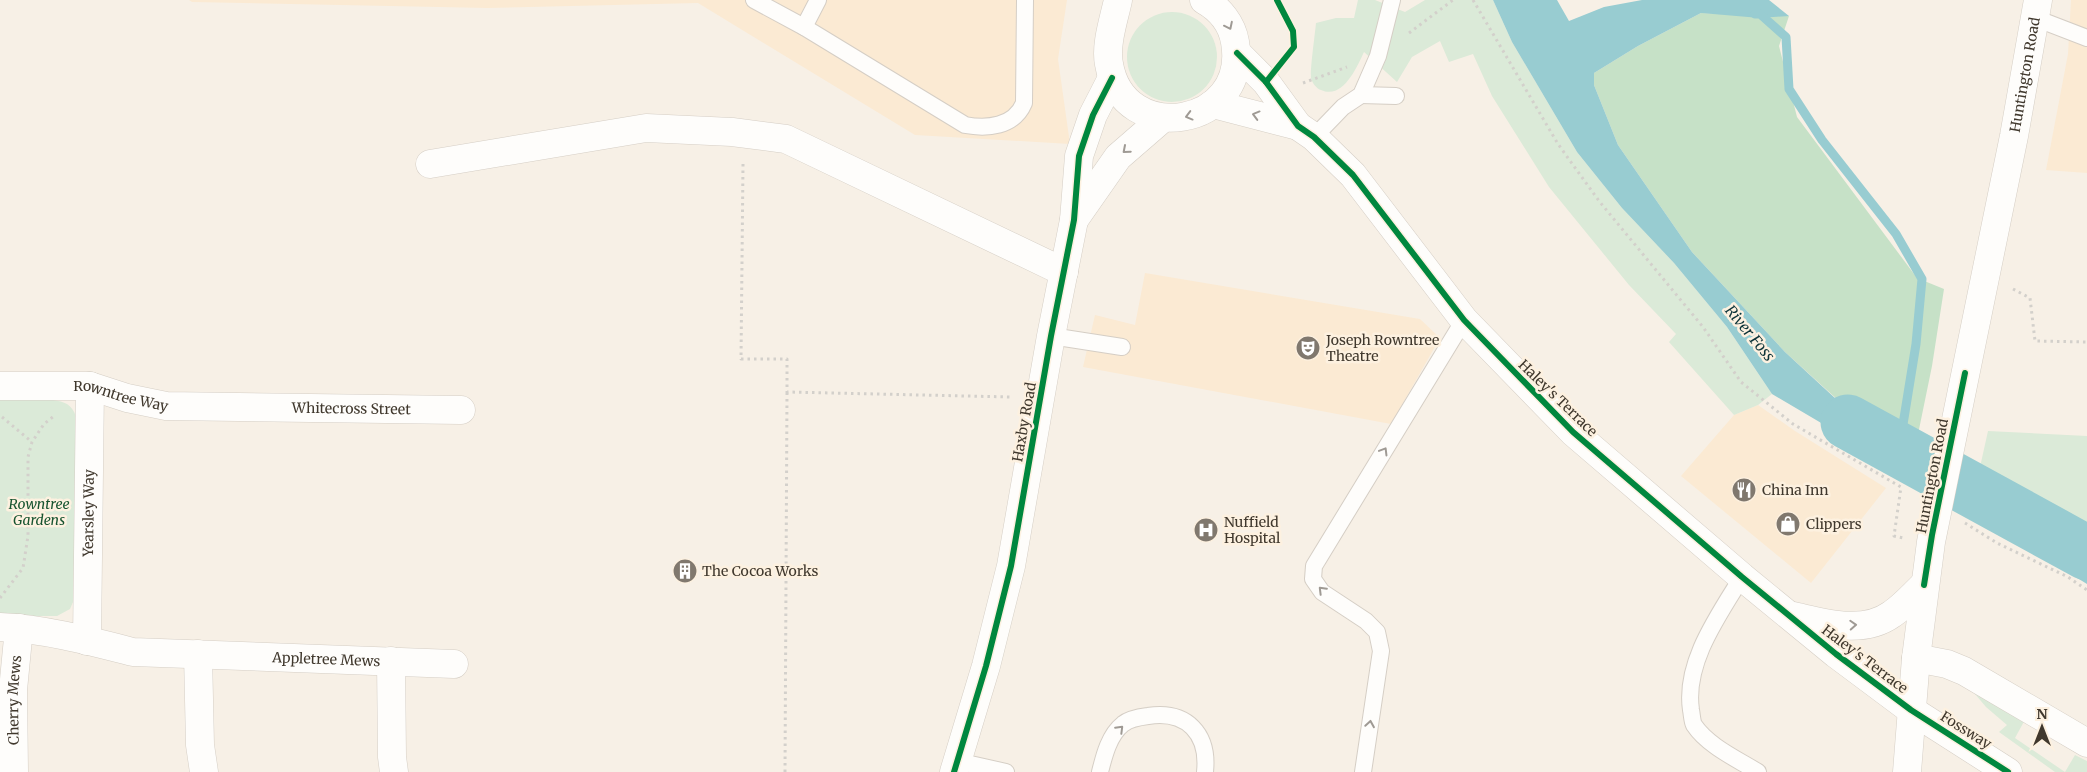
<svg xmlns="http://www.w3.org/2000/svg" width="2087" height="772" font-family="Merriweather,serif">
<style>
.built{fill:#fbead3}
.green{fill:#dbead8}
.forest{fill:#c6e1c7}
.water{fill:#98ccd1}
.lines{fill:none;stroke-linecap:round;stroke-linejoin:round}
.stream{stroke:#98ccd1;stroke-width:9}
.river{stroke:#98ccd1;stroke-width:55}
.service-casing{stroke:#d5cec5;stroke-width:18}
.minor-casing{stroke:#d5cec5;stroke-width:29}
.tertiary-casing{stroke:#d5cec5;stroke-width:29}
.path{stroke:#d3d0cb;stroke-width:3;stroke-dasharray:2.5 4;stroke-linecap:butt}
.service{stroke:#fefdfb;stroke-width:16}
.minor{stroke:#fefdfb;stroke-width:28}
.tertiary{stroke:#fefdfb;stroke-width:28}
.cycleway-casing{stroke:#fdf1e0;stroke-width:9}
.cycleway{stroke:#00873e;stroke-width:6}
.oneway{stroke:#9f9a94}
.labels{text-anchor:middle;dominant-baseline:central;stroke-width:5;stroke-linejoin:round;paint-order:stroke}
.street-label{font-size:14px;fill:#40382d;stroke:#fdf1e0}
.poi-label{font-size:14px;fill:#40382d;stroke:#fdf1e0;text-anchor:start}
.park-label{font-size:14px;font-style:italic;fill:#175430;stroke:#fdf1e0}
.water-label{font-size:15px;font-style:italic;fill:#0c3338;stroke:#fdf1e0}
</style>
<rect width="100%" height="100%" fill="#f7f0e6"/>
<g class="built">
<polygon points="189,0 1067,0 1058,59 1070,144 915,135 698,3 488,8 192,2"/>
<polygon points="2071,0 2087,0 2087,173 2046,170 2068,54"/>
<polygon points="1145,273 1420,319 1440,338 1391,424 1083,367 1095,315 1135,325"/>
<polygon points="1758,405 1795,431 1886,488 1811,583 1681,476 1734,415"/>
</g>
<g class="green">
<path d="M 1358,0 L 1375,0 L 1405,12 L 1425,0 L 1493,0 L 1512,42 L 1577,152 L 1622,208 L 1674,263 L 1727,327 L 1772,394 L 1758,405 L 1734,415 L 1669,342 L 1676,334 L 1629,285 L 1549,187 L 1492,96 L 1473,54 L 1449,62 L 1440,41 L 1412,57 L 1397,82 L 1364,52 C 1357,67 1343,100 1321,90 C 1317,89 1312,83 1311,78 C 1310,70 1315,34 1316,23 L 1336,18 L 1354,18 Z"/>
<circle cx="1172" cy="57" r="45"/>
<path d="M 0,400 C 17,400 53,396 67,404 C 76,410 77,420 79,429 L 76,595 L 70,609 L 57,616 L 0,616 Z"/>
<polygon points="1988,431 2087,436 2087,541 1978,476"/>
<polygon points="1959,675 2027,716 2015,738 2065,772 2075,755 2087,761 2087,772 2055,772 1999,732 2007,725 1986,707"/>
</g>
<polygon class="forest" points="1701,13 1789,16 1779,46 1797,117 1917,278 1944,289 1932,366 1915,449 1850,411 1785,352 1692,252 1618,145 1594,85 1594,73 1638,46"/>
<g class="water">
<polygon points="1493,0 1557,0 1569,21 1604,7 1642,0 1769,0 1789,16 1760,18 1701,13 1638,46 1594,73 1594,85 1618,145 1692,252 1785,352 1849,411 1915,449 1911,476 1772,394 1727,327 1674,263 1622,208 1577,152 1512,42"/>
<polygon points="1978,476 2087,541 2087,584 1970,512"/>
</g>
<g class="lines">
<polyline class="stream" points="1755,14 1760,14 1786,37 1789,89 1822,140 1896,234 1922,279 1916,344 1899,449"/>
<polyline class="river" points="1848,422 2087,553"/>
<defs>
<g id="service">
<path d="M 754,0 L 804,27 L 965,125 C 987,129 1014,127 1024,103 L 1025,0"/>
<polyline points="2035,18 2087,38"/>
<polyline points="804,27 818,0"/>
<polyline points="1361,95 1396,96"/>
<polyline points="1314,137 1343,107 1361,95 1378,56 1392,0"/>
<polyline points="1051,336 1122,347"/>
<path d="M 1742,577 C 1718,616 1684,663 1691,710 C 1692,715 1692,721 1694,725 C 1708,746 1737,759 1758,772"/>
<polyline points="957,761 1006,772"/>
<path d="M 1100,772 C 1104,756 1109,735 1123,724 C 1129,719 1140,717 1148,716 C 1187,710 1209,734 1205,772"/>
<polyline points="1363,772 1381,651 1377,632 1366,621 1322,592 1313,579 1314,566 1464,320"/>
</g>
<g id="minor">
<polyline points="430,164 646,128 732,132 786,139 1064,272"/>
<path id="s1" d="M 0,386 L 90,386 L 127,398 L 166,406 L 461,410"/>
<path id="s2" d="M 0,627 C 45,629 90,641 133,652 L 454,664"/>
<path id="s3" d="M 87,641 L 90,386"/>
<polyline points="198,654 200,745 204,772"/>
<polyline points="1916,658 1947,664 1964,671 2087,743"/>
<polyline points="391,661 392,757 394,772"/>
<polyline points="1911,710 2008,772"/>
<path id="s4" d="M 14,772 L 13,690 L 19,628"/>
</g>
<g id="tertiary">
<path d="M 1118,0 C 1114,19 1105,45 1109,64 C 1123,148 1250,128 1235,42 C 1232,24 1220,9 1204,0"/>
<polyline points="1237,53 1266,82 1298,126 1314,137 1353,175 1464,320 1573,432 1742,577 1836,654 1911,710"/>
<polyline points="1213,104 1298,126"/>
<polyline points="1074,220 1118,157 1163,118"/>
<path d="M 1793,616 C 1825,623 1863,635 1892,614 C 1904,606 1914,594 1924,585"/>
<polyline points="954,772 986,666 1011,566 1051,336 1074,220 1079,156 1093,115 1112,78"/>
<path id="s5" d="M 1907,772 L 1916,658 L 1931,542 L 2014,136 L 2038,0"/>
</g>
</defs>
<use href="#service" class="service-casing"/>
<use href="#minor" class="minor-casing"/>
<use href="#tertiary" class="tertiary-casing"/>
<g class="path">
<polyline points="1473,0 1558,144 1599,201 1703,327 1741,382 1793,424 1901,487 1894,536 1903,538"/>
<polyline points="1409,33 1453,0"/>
<polyline points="1303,83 1347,67"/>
<polyline points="743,164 741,359 787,359 787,392 1011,397"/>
<polyline points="2013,289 2030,298 2035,341 2087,342"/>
<polyline points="2,417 32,442"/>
<polyline points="1965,523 1997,543 2068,577 2087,590"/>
<polyline points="0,598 23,568 28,536 28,457 32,442 44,424 54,416"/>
<polyline points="785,772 787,392"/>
</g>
<use href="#service" class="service"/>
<use href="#minor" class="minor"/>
<use href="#tertiary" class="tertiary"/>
<defs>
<g id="cycleway">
<polyline points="1237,53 1266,82 1298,126 1314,137 1353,175 1464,320 1573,432 1742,577 1836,654 1911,710 2008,772"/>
<polyline points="1266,82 1294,47 1293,31 1277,0"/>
<polyline points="1924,585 1932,535 1965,373"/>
<polyline points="954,772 986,666 1011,566 1051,336 1074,220 1079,156 1093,115 1112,78"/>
</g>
</defs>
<use href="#cycleway" class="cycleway-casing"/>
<use href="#cycleway" class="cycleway"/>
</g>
<defs><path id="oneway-chevron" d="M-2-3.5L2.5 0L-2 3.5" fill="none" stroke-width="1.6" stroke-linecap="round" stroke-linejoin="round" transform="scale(1.25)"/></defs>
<g class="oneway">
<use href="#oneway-chevron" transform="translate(1229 26) rotate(64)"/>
<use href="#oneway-chevron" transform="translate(1256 115) rotate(-165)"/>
<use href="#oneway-chevron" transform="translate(1189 116) rotate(165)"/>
<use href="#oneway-chevron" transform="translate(1126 150) rotate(139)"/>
<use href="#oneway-chevron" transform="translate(1384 451) rotate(-59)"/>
<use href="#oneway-chevron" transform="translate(1322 590) rotate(-135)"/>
<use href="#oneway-chevron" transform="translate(1853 625) rotate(-3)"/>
<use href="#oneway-chevron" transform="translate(1370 724) rotate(-81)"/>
<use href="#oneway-chevron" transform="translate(1120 729) rotate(-45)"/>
</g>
<defs>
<symbol id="theatre-disc" viewBox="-11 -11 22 22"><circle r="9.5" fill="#80786e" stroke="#fdf1e0"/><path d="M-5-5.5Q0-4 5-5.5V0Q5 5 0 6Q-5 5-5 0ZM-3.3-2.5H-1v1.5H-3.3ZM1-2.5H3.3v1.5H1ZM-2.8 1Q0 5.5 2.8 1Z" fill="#fff"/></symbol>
<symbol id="restaurant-disc" viewBox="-11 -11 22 22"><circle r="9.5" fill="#80786e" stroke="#fdf1e0"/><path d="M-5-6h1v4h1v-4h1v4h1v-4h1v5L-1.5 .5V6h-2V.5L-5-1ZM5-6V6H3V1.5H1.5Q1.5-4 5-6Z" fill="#fff"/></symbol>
<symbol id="shop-disc" viewBox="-11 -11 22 22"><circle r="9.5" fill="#80786e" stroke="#fdf1e0"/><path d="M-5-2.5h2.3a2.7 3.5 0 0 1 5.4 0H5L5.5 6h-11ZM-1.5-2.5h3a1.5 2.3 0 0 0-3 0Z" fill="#fff"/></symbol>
<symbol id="hospital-disc" viewBox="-11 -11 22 22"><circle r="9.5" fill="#80786e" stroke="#fdf1e0"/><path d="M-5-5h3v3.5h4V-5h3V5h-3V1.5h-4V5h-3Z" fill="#fff"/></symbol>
<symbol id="building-disc" viewBox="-11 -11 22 22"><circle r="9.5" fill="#80786e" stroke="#fdf1e0"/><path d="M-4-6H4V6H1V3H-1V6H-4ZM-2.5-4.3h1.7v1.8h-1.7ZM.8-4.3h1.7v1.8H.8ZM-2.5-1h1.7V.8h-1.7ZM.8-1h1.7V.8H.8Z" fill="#fff"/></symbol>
</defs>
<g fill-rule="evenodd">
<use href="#theatre-disc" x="1294" y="334" width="28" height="28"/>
<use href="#restaurant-disc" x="1730" y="476" width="28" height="28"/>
<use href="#shop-disc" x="1774" y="510" width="28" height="28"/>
<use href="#hospital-disc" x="1192" y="516" width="28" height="28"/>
<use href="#building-disc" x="671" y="557" width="28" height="28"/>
</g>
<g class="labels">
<g class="street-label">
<text stroke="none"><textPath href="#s5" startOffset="708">Huntington Road</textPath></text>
<text stroke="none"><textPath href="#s1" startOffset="122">Rowntree Way</textPath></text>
<text transform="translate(1558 398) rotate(44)">Haley's Terrace</text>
<text stroke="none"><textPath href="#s1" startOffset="354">Whitecross Street</textPath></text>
<text transform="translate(1024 422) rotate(-80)">Haxby Road</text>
<text transform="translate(1932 476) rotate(-79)">Huntington Road</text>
<text stroke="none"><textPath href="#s3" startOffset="128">Yearsley Way</textPath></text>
<text stroke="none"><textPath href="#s2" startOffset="329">Appletree Mews</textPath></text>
<text transform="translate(1865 659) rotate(37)">Haley's Terrace</text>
<text stroke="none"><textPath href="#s4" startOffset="72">Cherry Mews</textPath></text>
<text transform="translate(1966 730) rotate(32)">Fossway</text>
</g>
<g class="poi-label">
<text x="1326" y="340">Joseph Rowntree<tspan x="1326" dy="16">Theatre</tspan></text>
<text x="1762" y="490">China Inn</text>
<text x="1224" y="522">Nuffield<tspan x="1224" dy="16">Hospital</tspan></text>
<text x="1806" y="524">Clippers</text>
<text x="702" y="571">The Cocoa Works</text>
</g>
<g class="park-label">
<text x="39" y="504">Rowntree<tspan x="39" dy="16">Gardens</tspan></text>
</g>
<g class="water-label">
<text transform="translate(1750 333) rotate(50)">River Foss</text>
</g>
</g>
<g transform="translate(2042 727)" stroke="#fdf1e0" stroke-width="4" paint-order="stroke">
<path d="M0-4L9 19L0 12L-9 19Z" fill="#40382d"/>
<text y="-8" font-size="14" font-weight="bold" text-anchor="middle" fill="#40382d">N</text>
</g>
</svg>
